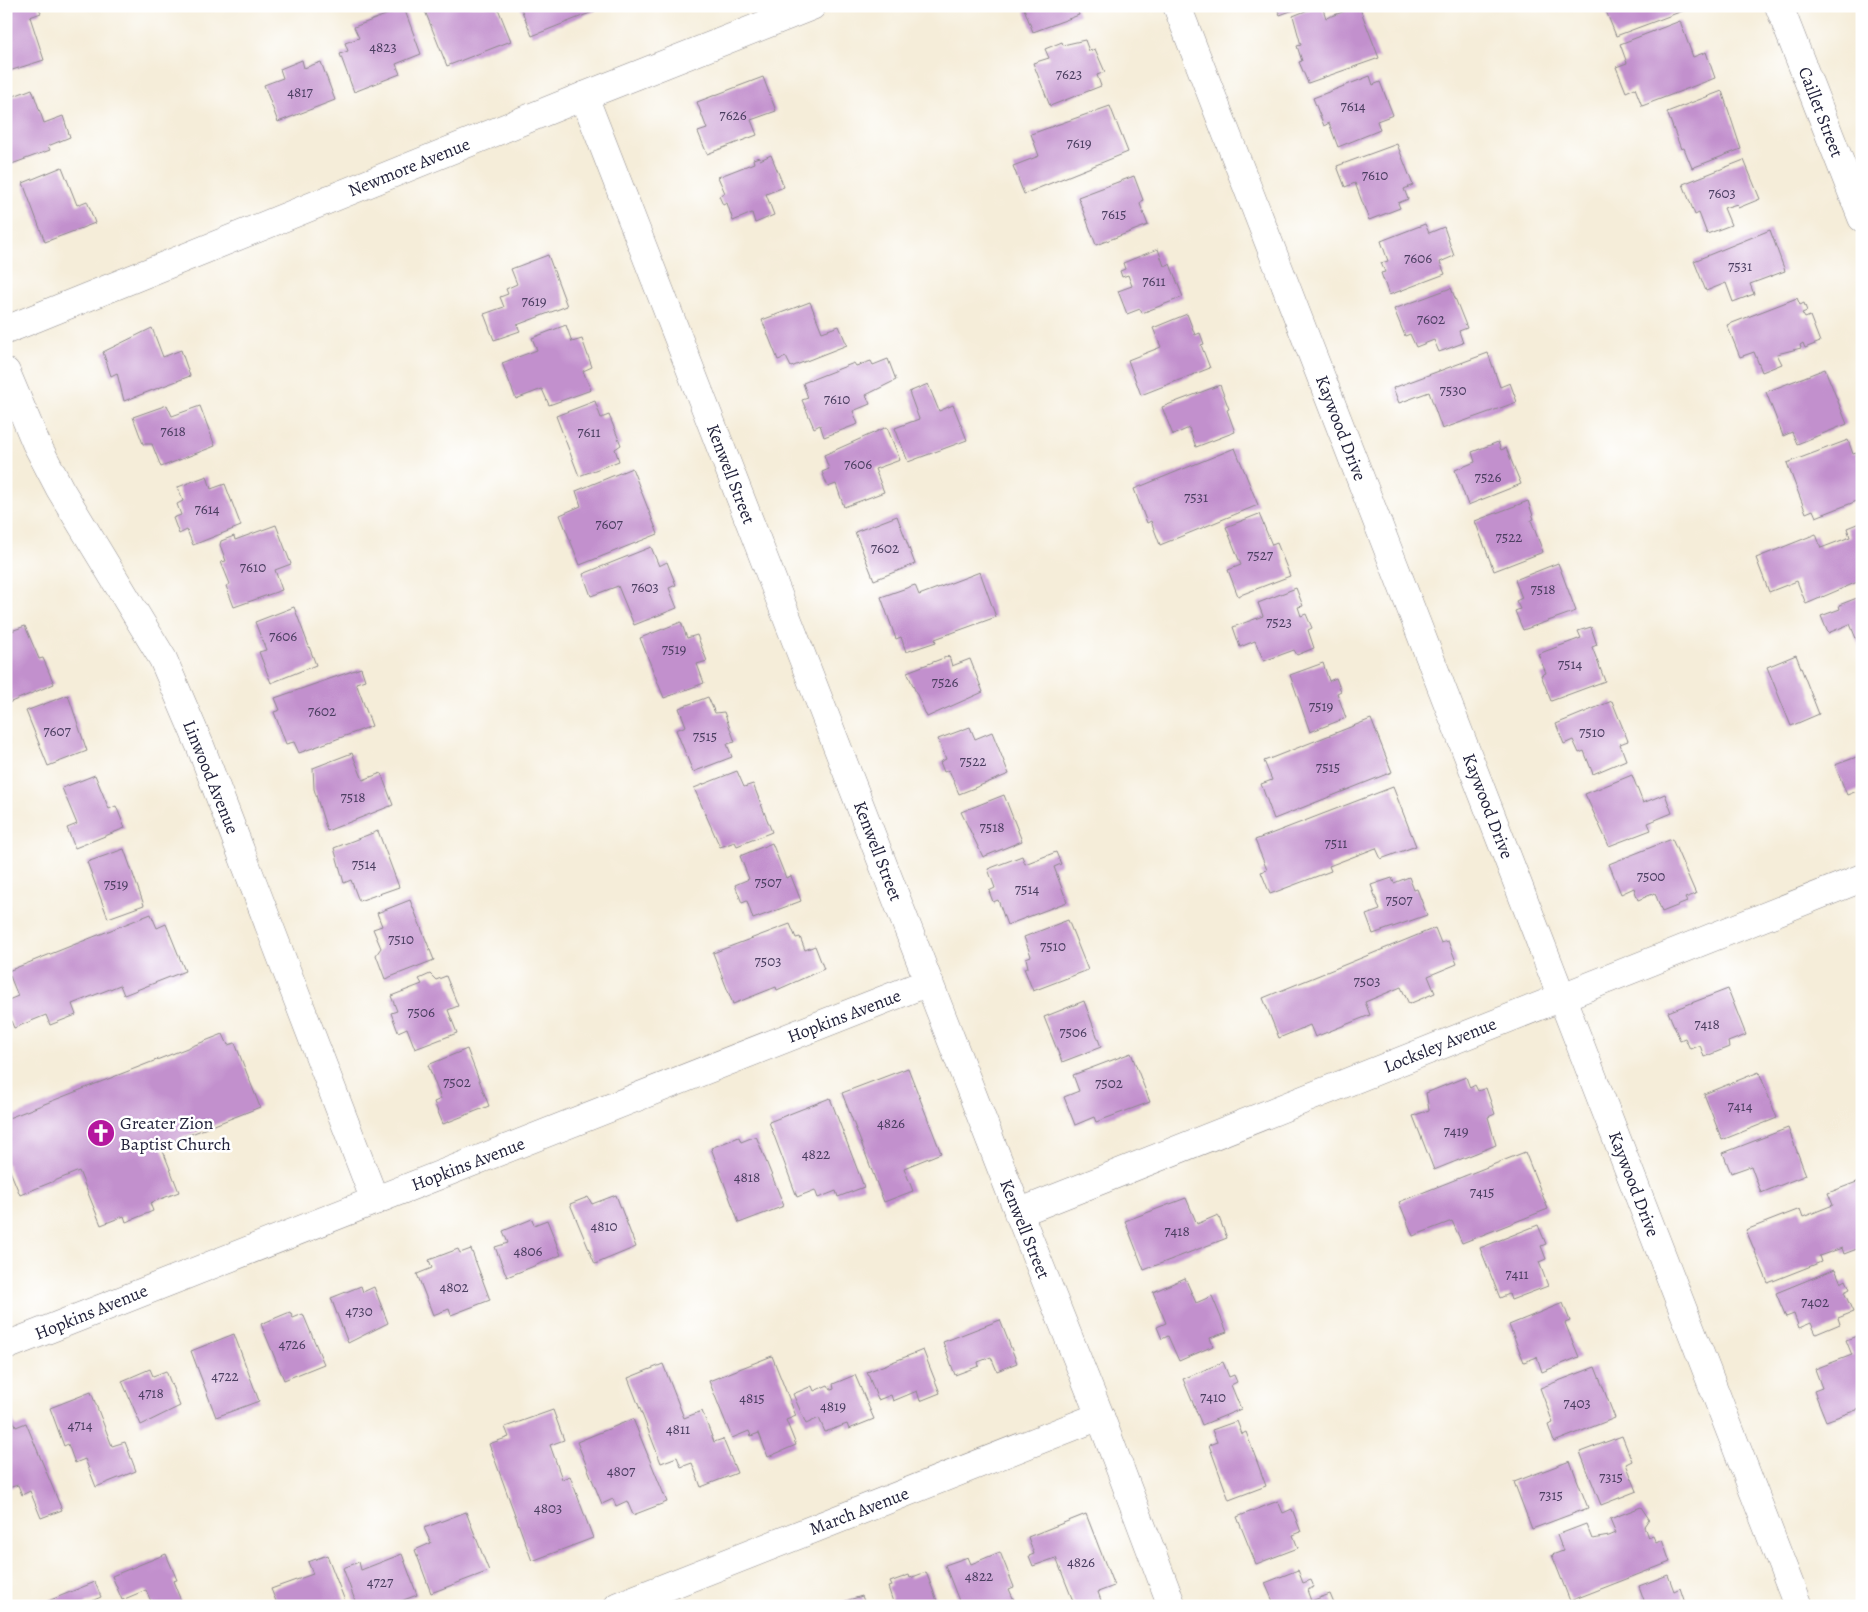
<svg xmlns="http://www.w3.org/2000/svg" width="1868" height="1612" font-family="Alegreya,serif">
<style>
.building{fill:#c290cd}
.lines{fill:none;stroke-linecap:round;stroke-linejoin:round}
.minor-casing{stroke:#8c888a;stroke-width:29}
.minor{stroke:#fff;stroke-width:28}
.labels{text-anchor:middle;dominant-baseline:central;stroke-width:5;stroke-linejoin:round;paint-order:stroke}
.number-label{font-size:15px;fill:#4a3e60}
.street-label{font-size:18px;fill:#22223b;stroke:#fff}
.poi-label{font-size:18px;fill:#22223b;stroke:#fff;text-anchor:start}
</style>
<rect width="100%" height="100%" fill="#fff"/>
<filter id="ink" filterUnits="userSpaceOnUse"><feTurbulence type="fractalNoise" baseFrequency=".02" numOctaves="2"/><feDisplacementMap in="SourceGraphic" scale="10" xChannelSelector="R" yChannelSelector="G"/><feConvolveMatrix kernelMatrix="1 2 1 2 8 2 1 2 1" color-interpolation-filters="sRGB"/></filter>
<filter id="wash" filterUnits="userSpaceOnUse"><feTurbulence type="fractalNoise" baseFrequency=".0096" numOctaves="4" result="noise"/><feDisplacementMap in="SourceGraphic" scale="20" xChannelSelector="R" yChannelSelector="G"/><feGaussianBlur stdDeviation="1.12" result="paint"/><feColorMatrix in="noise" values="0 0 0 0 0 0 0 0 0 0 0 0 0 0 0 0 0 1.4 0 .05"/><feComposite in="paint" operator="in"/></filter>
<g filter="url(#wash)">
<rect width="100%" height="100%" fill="#f5edd9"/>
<g id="blocks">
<g class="building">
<polygon points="6,6 38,6 41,13 30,17 44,60 6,72"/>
<polygon points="423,6 497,6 511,41 447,66"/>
<polygon points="520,6 593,6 595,11 532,36"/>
<polygon points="1023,6 1076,6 1079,15 1033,32"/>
<polygon points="1276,6 1304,6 1280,15"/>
<polygon points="1318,6 1322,6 1326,18 1359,6 1379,58 1308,83 1299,62 1302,61 1297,46 1301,45 1293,16"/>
<polygon points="1604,6 1683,6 1685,10 1616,36"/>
<polygon points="404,8 421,54 396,64 400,74 354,92 340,54 348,51 345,43 359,38 354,27"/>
<polygon points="1680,21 1693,57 1706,52 1715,78 1642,106 1635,88 1626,92 1616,67 1627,63 1620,44"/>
<polygon points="1085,40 1089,51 1095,49 1105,72 1097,75 1101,86 1050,106 1033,63 1049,58 1045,49 1062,42 1063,45"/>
<polygon points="302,60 304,68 321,62 335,100 278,122 264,85 283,78 280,69"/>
<polygon points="1370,76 1373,85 1380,82 1393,115 1377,121 1380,130 1338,147 1329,123 1324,126 1313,98"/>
<polygon points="763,77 776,111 751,120 757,135 707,154 698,132 707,129 697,102"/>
<polygon points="32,89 44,123 63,116 70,137 48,146 50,150 9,165 6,159 6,99"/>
<polygon points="1722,91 1741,149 1692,168 1684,148 1681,149 1667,112"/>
<polygon points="1110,106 1128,152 1024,194 1013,166 1039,156 1031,134"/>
<polygon points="1397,144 1413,185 1404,189 1408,199 1398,203 1400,208 1369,220 1355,183 1345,187 1337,166"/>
<polygon points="771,155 784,187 766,194 774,215 755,223 752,213 733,221 727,203 723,205 719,196 725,193 718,177 754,163 753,159 759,157 760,160"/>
<polygon points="1744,160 1760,199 1738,208 1737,204 1724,208 1731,225 1707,234 1699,213 1695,215 1683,184"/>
<polygon points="62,167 77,205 87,201 95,223 45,242 23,183"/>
<polygon points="1134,176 1143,200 1140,204 1148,225 1096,245 1078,197"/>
<polygon points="1425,224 1429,233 1444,227 1454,256 1440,262 1445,274 1389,295 1381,273 1385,272 1381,263 1388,261 1381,241"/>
<polygon points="1770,230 1785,271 1750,284 1754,294 1733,302 1726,283 1706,291 1694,261"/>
<polygon points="1158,249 1164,266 1170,264 1183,297 1142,313 1140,309 1127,314 1118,291 1132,286 1128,275 1122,277 1120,271 1125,269 1123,263"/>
<polygon points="548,255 567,306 517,325 520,331 494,340 484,314 504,307 500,297 508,294 506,289 517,284 511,269"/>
<polygon points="1451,288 1467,328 1459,331 1463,343 1439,352 1434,340 1416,347 1410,334 1405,336 1394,309"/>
<polygon points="1797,298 1800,305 1804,303 1807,311 1802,313 1805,318 1810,316 1820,342 1805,348 1803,343 1800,345 1801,348 1777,354 1782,364 1762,372 1754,352 1740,357 1727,325"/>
<polygon points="810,302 822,332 839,326 847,345 791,367 786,357 778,360 762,320"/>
<polygon points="1187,314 1195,335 1200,333 1204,344 1201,345 1210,368 1141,395 1128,360 1161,347 1153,328"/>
<polygon points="566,325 572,342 582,339 592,367 583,371 591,390 549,405 542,389 516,399 502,363 537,350 532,338"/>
<polygon points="152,328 163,357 181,350 190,376 124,401 117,373 111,376 103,352"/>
<polygon points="1488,353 1500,387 1510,383 1517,402 1442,429 1429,392 1399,403 1393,388"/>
<polygon points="888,359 896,380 866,395 870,404 853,411 858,424 824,437 820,425 814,428 802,400 808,398 803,383 854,363 856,366 871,361 873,365"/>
<polygon points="1825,369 1847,424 1797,444 1792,432 1783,436 1766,392"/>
<polygon points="928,384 939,411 953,405 967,440 908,462 895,428 919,419 909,392"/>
<polygon points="1220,385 1229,409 1227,410 1235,432 1196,447 1189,428 1173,435 1162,407"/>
<polygon points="595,401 601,418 609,415 621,445 615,449 619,461 579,476 556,416"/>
<polygon points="167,405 172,416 200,406 215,446 161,467 152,444 143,444 133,417"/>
<polygon points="887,427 900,460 875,469 884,492 844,507 836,484 828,487 822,472 829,469 824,455"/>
<polygon points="1848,440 1853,454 1856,453 1862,468 1862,484 1857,486 1862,499 1816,517 1813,510 1806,513 1787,463"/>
<polygon points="1498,442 1501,450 1506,448 1521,484 1468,505 1455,470 1475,462 1472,452"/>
<polygon points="1235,448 1258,505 1160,545 1151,521 1147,523 1134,489"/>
<polygon points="632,468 658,534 580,565 560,515 581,506 576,491"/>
<polygon points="207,476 211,489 225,484 241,526 193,545 187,530 179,534 173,518 181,515 177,504 183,501 178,487"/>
<polygon points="1528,501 1534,519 1531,520 1543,552 1494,571 1475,521"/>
<polygon points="1259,514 1272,545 1277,543 1290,576 1238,596 1228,570 1241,565 1226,527"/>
<polygon points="897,516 915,564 874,580 855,532"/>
<polygon points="1862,522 1862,580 1806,604 1797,581 1769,592 1756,558 1816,534 1821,548 1850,537 1847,528"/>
<polygon points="276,525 291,564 275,570 282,590 234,607 226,586 230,584 221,562 226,561 220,545 221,541 234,536 235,540"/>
<polygon points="651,547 659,566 667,562 676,585 669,588 677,608 634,625 618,586 591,596 583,574"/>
<polygon points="1558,563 1576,611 1523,630 1515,611 1520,609 1516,601 1522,598 1515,580"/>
<polygon points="980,572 996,617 935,639 936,642 906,652 901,637 896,639 881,597 915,585 919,595"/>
<polygon points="1296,588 1303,606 1298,607 1301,616 1306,614 1312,628 1308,630 1314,648 1297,655 1294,650 1264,661 1255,641 1240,647 1233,627 1263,616 1258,603"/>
<polygon points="1862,596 1862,653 1850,624 1828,633 1821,616 1840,609 1839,605"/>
<polygon points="294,607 316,665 271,683 259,652 266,650 255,622"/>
<polygon points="681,622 687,638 697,635 707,661 697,664 704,683 664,698 640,638"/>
<polygon points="25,626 39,659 43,658 54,684 6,704 6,633"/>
<polygon points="1591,627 1597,645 1592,647 1605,681 1551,701 1541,675 1546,673 1538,654 1581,638 1578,631"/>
<polygon points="1796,655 1819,714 1791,726 1767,667"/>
<polygon points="949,656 952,666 970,659 983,692 927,717 907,672"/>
<polygon points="1323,663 1329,681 1336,678 1341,691 1337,693 1346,718 1310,732 1290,675"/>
<polygon points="361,668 365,680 356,683 372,726 299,753 294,742 286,744 274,712 280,710 275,698"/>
<polygon points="68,695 87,751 48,766 26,711"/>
<polygon points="708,697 715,713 724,712 735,742 727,744 732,757 693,772 676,730 686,726 679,708"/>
<polygon points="1612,701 1628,741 1620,744 1626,760 1593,774 1584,751 1579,753 1573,740 1564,744 1556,724"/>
<polygon points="1371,719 1392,772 1274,819 1261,784 1272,780 1264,761"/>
<polygon points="970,727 975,739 992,732 1009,774 959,794 949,770 944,772 940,762 946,759 938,739"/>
<polygon points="352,753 363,780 381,773 393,805 327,831 314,789 313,768"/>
<polygon points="1862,755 1862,789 1847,795 1835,765"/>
<polygon points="737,771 744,787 753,784 772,832 737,846 735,842 720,847 694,788"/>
<polygon points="95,775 109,809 116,806 125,828 75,848 67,828 77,824 62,788"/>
<polygon points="1632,775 1643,803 1665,794 1672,813 1648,823 1651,830 1609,846 1585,794"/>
<polygon points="1393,787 1416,846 1381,859 1376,848 1329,866 1331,871 1270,894 1261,872 1267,870 1255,840"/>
<polygon points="1004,795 1022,841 983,857 961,812"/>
<polygon points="378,831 399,887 359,901 351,880 344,883 334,848"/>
<polygon points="1672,839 1696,894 1685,898 1687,902 1662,912 1655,893 1638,900 1634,888 1621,894 1609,864"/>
<polygon points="772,843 786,878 791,876 801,901 753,919 747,901 742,903 735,885 749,879 740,856"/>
<polygon points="124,849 144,905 108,918 87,862"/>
<polygon points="1056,852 1061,864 1054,867 1067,902 1007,925 998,900 993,902 989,891 995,888 988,869 1022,856 1025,864"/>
<polygon points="1409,877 1414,890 1417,889 1427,915 1373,934 1366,915 1380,910 1371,885 1392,878 1394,883"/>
<polygon points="410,900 434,960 385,979 376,955 381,948 373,929 382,926 377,913"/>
<polygon points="151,914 157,928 166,924 185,971 124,995 120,985 72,1004 76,1015 50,1025 46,1015 14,1028 6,1009 6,1001 18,996 8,971"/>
<polygon points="1068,920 1088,970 1033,991 1024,968 1028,967 1026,958 1031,956 1024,937"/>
<polygon points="790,924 796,938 800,937 805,950 815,946 824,969 777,990 776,987 733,1004 713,953"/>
<polygon points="1435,928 1441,943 1448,941 1457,964 1428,976 1435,993 1409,1004 1401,987 1365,1002 1370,1015 1315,1037 1310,1025 1279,1038 1263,998"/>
<polygon points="430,974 436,980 446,976 458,1006 448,1010 457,1033 415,1049 407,1028 398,1032 391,1013 397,1011 391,996 422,984 419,979"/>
<polygon points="1728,989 1746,1035 1728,1042 1729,1047 1704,1057 1700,1045 1690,1049 1685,1038 1680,1040 1668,1012"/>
<polygon points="1084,1001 1101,1047 1062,1062 1044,1017"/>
<polygon points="223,1034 228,1045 235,1043 260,1107 161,1146 179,1192 150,1203 153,1211 126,1222 124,1216 101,1225 79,1171 20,1195 6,1161 6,1119"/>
<polygon points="467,1049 489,1106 443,1124 434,1102 441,1099 428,1065"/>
<polygon points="1131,1053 1150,1102 1096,1122 1094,1117 1075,1125 1064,1097 1079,1091 1073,1075"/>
<polygon points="908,1068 941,1153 904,1168 913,1191 884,1202 842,1093"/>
<polygon points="1759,1072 1777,1118 1722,1140 1704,1094"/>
<polygon points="1466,1077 1470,1088 1475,1085 1478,1091 1486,1088 1495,1114 1488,1117 1496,1145 1434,1170 1413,1116 1429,1110 1426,1093"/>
<polygon points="830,1098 864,1187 838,1197 836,1191 818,1198 815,1190 797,1197 769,1122"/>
<polygon points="1788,1128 1806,1175 1761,1193 1751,1166 1731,1173 1723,1153"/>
<polygon points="756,1136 784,1206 739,1223 711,1148 739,1137 741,1142"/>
<polygon points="1525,1152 1548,1209 1462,1243 1452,1221 1413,1236 1399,1202"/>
<polygon points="1862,1180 1862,1247 1844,1254 1842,1248 1819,1256 1821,1262 1768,1283 1746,1230 1800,1209 1803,1217 1833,1205 1828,1193"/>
<polygon points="616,1195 636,1247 595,1264 570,1204 588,1197 592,1204"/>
<polygon points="1186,1198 1197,1224 1218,1215 1227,1238 1144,1270 1125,1221"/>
<polygon points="532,1219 534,1225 547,1220 561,1255 507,1277 495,1247 508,1243 503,1231"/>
<polygon points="1538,1225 1546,1244 1541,1246 1546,1259 1539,1262 1548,1286 1511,1300 1509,1294 1500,1298 1480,1248"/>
<polygon points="458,1249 460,1253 471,1249 490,1300 451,1315 449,1309 433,1315 417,1274 432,1268 429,1260"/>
<polygon points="1835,1269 1841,1283 1846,1280 1850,1289 1844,1292 1853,1312 1838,1318 1840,1324 1816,1334 1811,1323 1799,1328 1794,1314 1786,1317 1776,1293"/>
<polygon points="1185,1278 1196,1303 1212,1296 1227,1332 1210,1338 1213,1346 1179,1361 1168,1336 1162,1339 1157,1327 1166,1323 1153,1292"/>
<polygon points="361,1286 363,1292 374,1287 388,1323 348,1343 331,1298"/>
<polygon points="1563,1303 1570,1321 1565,1323 1579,1357 1542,1372 1537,1357 1524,1362 1509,1325"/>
<polygon points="290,1312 293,1318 303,1314 324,1364 284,1380 261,1324"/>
<polygon points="1000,1320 1017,1363 997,1371 991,1357 978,1362 979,1366 955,1375 943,1342"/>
<polygon points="234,1334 259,1401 216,1417 191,1351"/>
<polygon points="1862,1334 1862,1408 1826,1421 1814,1391 1822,1388 1815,1369 1852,1355 1846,1340"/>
<polygon points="923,1350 940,1393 920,1401 917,1391 893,1401 891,1395 878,1400 867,1372"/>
<polygon points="772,1356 796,1416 786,1420 796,1445 768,1457 759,1433 751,1436 749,1431 732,1438 709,1381"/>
<polygon points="1223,1362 1229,1377 1234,1375 1237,1382 1231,1385 1241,1409 1202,1425 1183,1379"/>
<polygon points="663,1364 684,1418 702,1411 714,1442 723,1439 737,1473 701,1487 692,1463 681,1467 677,1457 661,1463 628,1378"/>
<polygon points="1595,1367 1615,1418 1554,1442 1548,1425 1553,1423 1540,1388"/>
<polygon points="150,1369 153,1376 166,1371 180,1406 141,1425 122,1381"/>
<polygon points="855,1375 874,1419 849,1429 847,1424 825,1432 819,1418 806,1424 793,1394 812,1386 814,1391 828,1385 831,1390 834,1389 833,1384"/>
<polygon points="91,1392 112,1446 125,1442 136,1471 96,1487 85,1459 75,1463 68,1444 64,1446 50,1408"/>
<polygon points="553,1410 564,1440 550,1445 562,1479 570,1476 593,1538 532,1561 489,1444 509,1437 505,1427"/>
<polygon points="12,1417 16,1427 26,1423 62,1510 41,1518 30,1491 22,1495 18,1485 8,1488 6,1483 6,1419"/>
<polygon points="633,1419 667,1502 633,1515 627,1501 616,1506 613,1499 602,1504 577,1442"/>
<polygon points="1237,1421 1242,1434 1246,1432 1266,1486 1229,1500 1209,1445 1217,1442 1212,1430"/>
<polygon points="1622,1436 1632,1461 1626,1464 1637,1491 1601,1505 1580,1452"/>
<polygon points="1570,1461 1588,1508 1532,1529 1514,1482"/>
<polygon points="1278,1501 1283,1513 1292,1509 1301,1532 1293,1535 1298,1548 1256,1564 1237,1517"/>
<polygon points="1641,1507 1649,1519 1644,1526 1648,1538 1653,1536 1656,1543 1662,1540 1670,1562 1570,1601 1552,1555 1563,1551 1557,1535 1586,1524 1592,1539 1609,1536 1616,1533 1610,1519"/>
<polygon points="466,1512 489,1571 431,1593 415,1550 431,1543 424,1528"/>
<polygon points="1086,1514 1114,1586 1098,1592 1103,1606 1075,1606 1056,1558 1033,1566 1029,1556 1034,1554 1028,1537"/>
<polygon points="1000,1552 1014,1587 1009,1589 1016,1605 961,1606 945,1565 968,1557 971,1564"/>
<polygon points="166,1554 177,1580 173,1581 183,1606 153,1606 146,1590 122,1600 112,1576"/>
<polygon points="402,1554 417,1595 388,1606 381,1606 381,1604 376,1606 357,1606 343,1568 359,1562 361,1570"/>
<polygon points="327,1555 347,1606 278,1606 271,1589 313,1574 308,1562"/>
<polygon points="1298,1570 1303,1583 1311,1580 1314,1587 1307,1590 1311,1601 1330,1594 1335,1606 1275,1606 1265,1583"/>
<polygon points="926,1572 939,1606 883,1606 893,1602 888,1587 892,1586 890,1582 909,1575 910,1578"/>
<polygon points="1668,1575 1674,1591 1680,1588 1686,1606 1646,1606 1639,1586"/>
<polygon points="95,1582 101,1597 80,1606 36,1606"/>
<polygon points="862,1596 866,1606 833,1606 839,1603"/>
</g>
</g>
</g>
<g filter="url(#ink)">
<use href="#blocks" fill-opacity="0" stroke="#8c888a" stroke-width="1"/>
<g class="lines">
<defs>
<g id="minor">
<polyline points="1177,6 1798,1606"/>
<polyline points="1779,6 1862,218"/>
<polyline points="584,96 1012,1196 1100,1416 1172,1606"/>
<polyline points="6,330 584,96 812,6"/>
<polyline points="6,372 36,443 60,489 163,659 201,748 375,1201"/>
<polyline points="1018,1213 1862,878"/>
<polyline points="6,1346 929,982"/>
<polyline points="618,1606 1100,1416"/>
</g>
</defs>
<use href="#minor" class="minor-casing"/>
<use href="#minor" class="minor"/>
</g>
</g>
<defs>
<symbol id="church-disc" viewBox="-11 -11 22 22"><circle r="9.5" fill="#b5179e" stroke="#fff"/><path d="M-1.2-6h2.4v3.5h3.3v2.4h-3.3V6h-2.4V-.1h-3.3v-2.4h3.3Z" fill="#fff"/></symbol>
</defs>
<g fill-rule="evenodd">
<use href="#church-disc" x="85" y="1117" width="32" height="32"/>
</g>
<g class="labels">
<g class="number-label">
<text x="383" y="47">4823</text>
<text x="1069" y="74">7623</text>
<text x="300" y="92">4817</text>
<text x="1353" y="106">7614</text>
<text x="733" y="115">7626</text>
<text x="1079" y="143">7619</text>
<text x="1375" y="175">7610</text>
<text x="1722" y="193">7603</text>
<text x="1114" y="214">7615</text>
<text x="1418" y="258">7606</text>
<text x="1740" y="266">7531</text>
<text x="1154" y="281">7611</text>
<text x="534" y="301">7619</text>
<text x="1431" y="319">7602</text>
<text x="1453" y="390">7530</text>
<text x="837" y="399">7610</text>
<text x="173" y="431">7618</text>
<text x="589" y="432">7611</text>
<text x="858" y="464">7606</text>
<text x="1488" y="477">7526</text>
<text x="1196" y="497">7531</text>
<text x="207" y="509">7614</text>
<text x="609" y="524">7607</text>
<text x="1509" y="537">7522</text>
<text x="885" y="548">7602</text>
<text x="1260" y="555">7527</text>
<text x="253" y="567">7610</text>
<text x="645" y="587">7603</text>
<text x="1543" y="589">7518</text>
<text x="1279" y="622">7523</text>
<text x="283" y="636">7606</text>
<text x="674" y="649">7519</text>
<text x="1570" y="664">7514</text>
<text x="945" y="682">7526</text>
<text x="1321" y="706">7519</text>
<text x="322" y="711">7602</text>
<text x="57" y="731">7607</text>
<text x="1592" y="732">7510</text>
<text x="705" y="736">7515</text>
<text x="973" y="761">7522</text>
<text x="1328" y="767">7515</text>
<text x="353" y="797">7518</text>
<text x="992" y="827">7518</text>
<text x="1336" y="843">7511</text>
<text x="364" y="864">7514</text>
<text x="1651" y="876">7500</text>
<text x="768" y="882">7507</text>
<text x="116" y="884">7519</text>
<text x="1027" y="889">7514</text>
<text x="1399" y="900">7507</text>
<text x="401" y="939">7510</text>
<text x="1053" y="946">7510</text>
<text x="768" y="961">7503</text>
<text x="1367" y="981">7503</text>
<text x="421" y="1012">7506</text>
<text x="1707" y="1024">7418</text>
<text x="1073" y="1032">7506</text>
<text x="457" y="1082">7502</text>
<text x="1109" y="1083">7502</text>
<text x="1740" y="1106">7414</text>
<text x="891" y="1123">4826</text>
<text x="1456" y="1131">7419</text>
<text x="816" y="1154">4822</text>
<text x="747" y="1177">4818</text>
<text x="1482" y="1192">7415</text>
<text x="604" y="1226">4810</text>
<text x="1177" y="1231">7418</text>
<text x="528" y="1251">4806</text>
<text x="1517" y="1274">7411</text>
<text x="454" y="1287">4802</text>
<text x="1815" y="1302">7402</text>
<text x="359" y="1311">4730</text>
<text x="292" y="1344">4726</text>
<text x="225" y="1376">4722</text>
<text x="151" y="1393">4718</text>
<text x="1213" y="1397">7410</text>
<text x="752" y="1398">4815</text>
<text x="1577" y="1403">7403</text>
<text x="833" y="1406">4819</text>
<text x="80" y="1425">4714</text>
<text x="678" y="1429">4811</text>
<text x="621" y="1471">4807</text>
<text x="1611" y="1477">7315</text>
<text x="1551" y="1495">7315</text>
<text x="548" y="1508">4803</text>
<text x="1081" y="1562">4826</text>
<text x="979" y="1576">4822</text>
<text x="380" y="1582">4727</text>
</g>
<g class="street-label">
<text transform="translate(1821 112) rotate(69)">Caillet Street</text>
<text transform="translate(409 167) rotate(-22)">Newmore Avenue</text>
<text transform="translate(1341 428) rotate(69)">Kaywood Drive</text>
<text transform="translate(731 474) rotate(69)">Kenwell Street</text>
<text transform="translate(211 777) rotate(68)">Linwood Avenue</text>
<text transform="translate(1488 806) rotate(69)">Kaywood Drive</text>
<text transform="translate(878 851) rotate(69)">Kenwell Street</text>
<text transform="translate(844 1016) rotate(-21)">Hopkins Avenue</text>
<text transform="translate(1440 1045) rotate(-22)">Locksley Avenue</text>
<text transform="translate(468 1164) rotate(-21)">Hopkins Avenue</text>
<text transform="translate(1634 1184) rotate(69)">Kaywood Drive</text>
<text transform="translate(1025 1229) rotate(68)">Kenwell Street</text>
<text transform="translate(91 1312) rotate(-22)">Hopkins Avenue</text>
<text transform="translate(859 1511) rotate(-21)">March Avenue</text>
</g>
<g class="poi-label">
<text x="120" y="1123">Greater Zion<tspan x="120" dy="21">Baptist Church</tspan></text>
</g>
</g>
<rect width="1868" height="1612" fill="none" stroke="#fff" stroke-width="25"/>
</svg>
